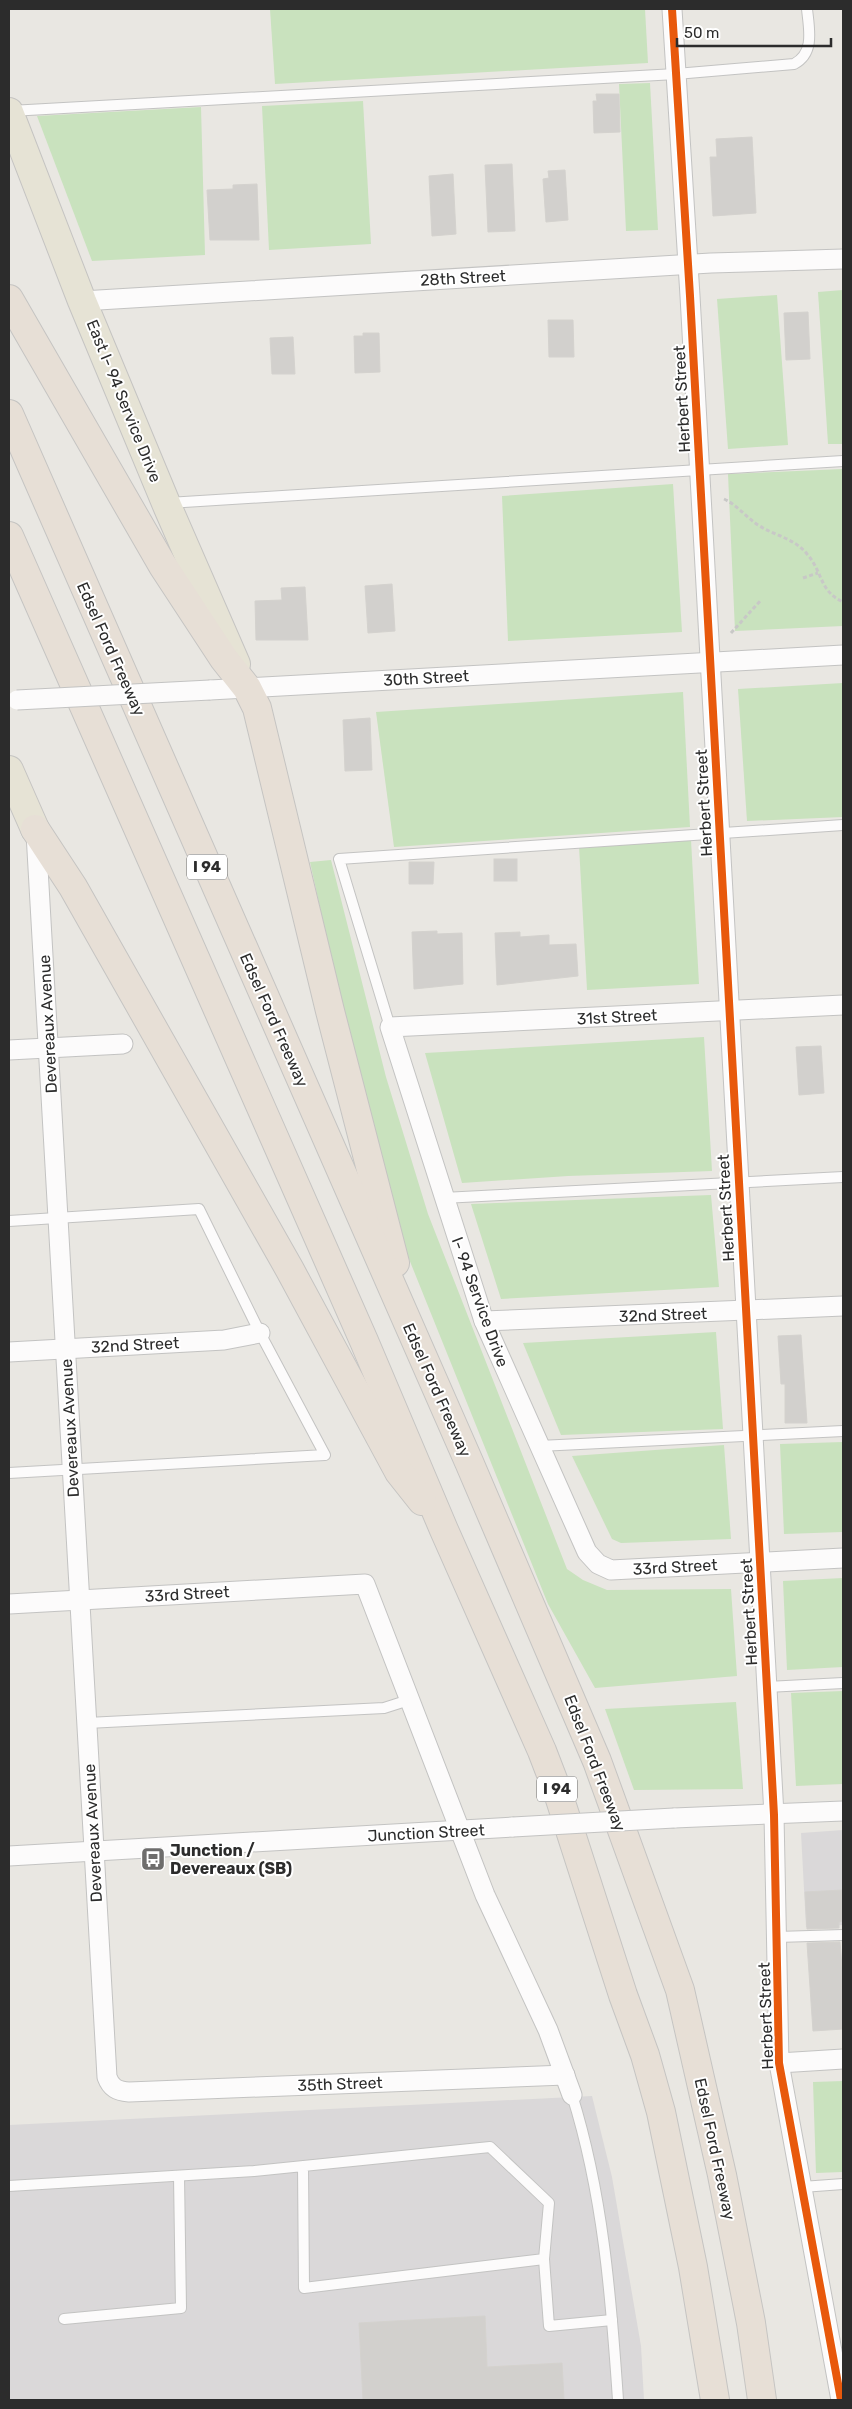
<svg xmlns="http://www.w3.org/2000/svg" width="852" height="2409" font-family="Rubik,sans-serif">
<style>
.industrial{fill:#dad8d9}
.green{fill:#c9e2be}
.building{fill:#d2d0cd;stroke:#d4d2ce}
.lines{fill:none;stroke-linecap:round;stroke-linejoin:round}
.service-casing{stroke:#c3c3c2;stroke-width:12}
.minor-casing{stroke:#c3c3c2;stroke-width:21}
.primary-casing{stroke:#c5c4c2;stroke-width:30}
.motorway-casing{stroke:#c5c4c2;stroke-width:30}
.path{stroke:#c8c8c7;stroke-width:3;stroke-dasharray:4 2.5;stroke-linecap:butt}
.service{stroke:#fcfbfb;stroke-width:10}
.minor{stroke:#fcfbfb;stroke-width:19}
.primary{stroke:#e6e3d5;stroke-width:28}
.motorway{stroke:#e7dfd6;stroke-width:28}
.minor-bridge-casing{stroke:#c3c3c2;stroke-width:21;stroke-linecap:butt}
.minor-bridge{stroke:#fcfbfb;stroke-width:19}
.cycleway-casing{stroke:#fff;stroke-width:11}
.cycleway{stroke:#e8590c;stroke-width:8}
.labels{text-anchor:middle;dominant-baseline:central;stroke-width:4;stroke-linejoin:round;paint-order:stroke}
.shield{fill:#fff;stroke:#6b6b6b;stroke-width:1}
.shield-label{font-size:15px;font-weight:bold;fill:#2c2c2c}
.street-label{font-size:16px;fill:#2c2c2c;stroke:#fff}
.poi-label{font-size:16px;font-weight:bold;fill:#2c2c2c;stroke:#fff;text-anchor:start}
</style>
<rect width="100%" height="100%" fill="#e9e7e2"/>
<g class="industrial">
<polygon points="843,1830 843,1925 806,1927 801,1833"/>
<polygon points="592,2096 612,2177 641,2346 644,2400 9,2400 9,2125"/>
</g>
<g class="green">
<polygon points="270,9 645,9 648,63 275,84"/>
<polygon points="650,83 658,230 626,231 619,84"/>
<polygon points="363,101 371,244 269,250 262,106"/>
<polygon points="201,107 205,255 92,261 37,116"/>
<polygon points="843,290 843,444 828,444 818,292"/>
<polygon points="777,295 788,445 728,449 717,299"/>
<polygon points="843,469 843,626 735,631 728,474"/>
<polygon points="673,484 682,632 508,641 502,496"/>
<polygon points="843,683 843,817 747,821 738,689"/>
<polygon points="683,692 690,827 394,847 376,712"/>
<polygon points="691,840 699,984 587,990 579,846"/>
<polygon points="331,860 386,1077 428,1214 567,1569 583,1580 607,1590 731,1589 737,1676 595,1688 548,1604 405,1249 358,1081 310,862"/>
<polygon points="704,1037 712,1171 568,1176 462,1183 425,1053"/>
<polygon points="711,1195 719,1287 501,1299 471,1204"/>
<polygon points="716,1332 723,1429 561,1435 523,1343"/>
<polygon points="843,1442 843,1532 784,1534 780,1444"/>
<polygon points="724,1445 731,1539 621,1543 612,1539 572,1456"/>
<polygon points="843,1578 843,1667 787,1670 783,1581"/>
<polygon points="843,1691 843,1784 796,1786 791,1693"/>
<polygon points="736,1702 743,1789 634,1790 605,1709"/>
<polygon points="843,2081 843,2172 816,2173 813,2082"/>
</g>
<g class="building">
<polygon points="596,94 619,94 620,132 594,133 593,101 597,101"/>
<polygon points="752,137 756,213 713,216 710,157 717,157 716,139"/>
<polygon points="512,164 515,231 488,232 485,165"/>
<polygon points="565,170 568,220 546,222 543,179 549,178 548,171"/>
<polygon points="453,174 456,234 432,236 429,176"/>
<polygon points="257,184 259,240 210,240 207,190 233,189 233,185"/>
<polygon points="808,312 810,359 786,360 784,313"/>
<polygon points="548,320 573,320 574,357 549,357"/>
<polygon points="363,333 379,333 380,372 355,373 354,336 363,336"/>
<polygon points="293,337 295,374 272,374 270,338"/>
<polygon points="392,584 395,631 368,633 365,586"/>
<polygon points="305,587 308,640 256,640 255,601 282,600 281,588"/>
<polygon points="370,718 372,770 345,771 343,720"/>
<rect x="494" y="859" width="23" height="22"/>
<polygon points="409,862 434,862 433,884 409,884"/>
<polygon points="437,931 437,934 462,933 463,984 414,989 412,932"/>
<polygon points="520,932 520,937 549,935 549,945 576,944 578,976 497,985 495,933"/>
<polygon points="821,1046 824,1093 799,1095 796,1047"/>
<polygon points="801,1335 807,1423 785,1423 785,1384 781,1384 778,1336"/>
<polygon points="843,1890 843,1921 839,1922 839,1928 807,1929 805,1892"/>
<polygon points="840,1942 843,1979 843,2029 813,2031 807,1943"/>
<polygon points="485,2316 487,2367 562,2363 564,2400 363,2400 359,2323"/>
</g>
<g class="lines">
<defs>
<g id="service">
<path d="M 10,111 L 676,74 L 794,64 C 815,53 809,29 807,9"/>
<polyline points="168,503 843,461"/>
<polyline points="390,1027 339,859 843,825"/>
<polyline points="443,1198 843,1177"/>
<polyline points="9,1221 199,1209 260,1333 325,1455 9,1473"/>
<polyline points="539,1446 843,1431"/>
<polyline points="767,1687 843,1683"/>
<polyline points="87,1723 384,1708 409,1700"/>
<polyline points="777,1937 843,1935"/>
<path d="M 572,2095 C 603,2194 611,2296 618,2400"/>
<polyline points="9,2186 254,2171 490,2147 549,2203 544,2259 304,2288 303,2166"/>
<polyline points="802,2187 843,2184"/>
<polyline points="544,2259 549,2326 612,2320"/>
<polyline points="64,2319 181,2308 179,2176"/>
</g>
<g id="minor">
<polyline points="672,9 690,296 774,1815 779,2063 841,2400"/>
<polyline points="82,301 711,263 843,259"/>
<polyline points="210,690 843,655"/>
<path d="M 36,833 L 107,2077 C 111,2088 117,2091 129,2092 L 565,2075"/>
<polyline points="843,1005 390,1027 484,1321 587,1552 598,1564 611,1570 843,1558"/>
<polyline points="9,1050 123,1044"/>
<polyline points="484,1321 843,1306"/>
<polyline points="9,1352 224,1340 260,1333"/>
<polyline points="9,1604 365,1584 485,1895 548,2030 572,2095"/>
<polyline points="674,1818 843,1811"/>
<polyline points="9,1856 513,1827"/>
<polyline points="779,2063 843,2059"/>
</g>
<g id="primary">
<polyline points="9,112 82,301 168,508 236,664"/>
<polyline points="9,770 35,829"/>
</g>
<g id="motorway">
<polyline points="9,299 163,566 224,659 247,688 257,708 330,1011 395,1263"/>
<polyline points="9,414 469,1462 597,1761 680,1990 722,2175 751,2323 762,2400"/>
<polyline points="9,536 364,1341 444,1530 542,1751 557,1790 623,1995 645,2055 661,2112 693,2267 715,2400"/>
<polyline points="35,829 73,887 290,1270 399,1472 422,1501"/>
</g>
</defs>
<use href="#service" class="service-casing"/>
<use href="#minor" class="minor-casing"/>
<use href="#primary" class="primary-casing"/>
<use href="#motorway" class="motorway-casing"/>
<g class="path">
<path d="M 724,499 C 737,505 746,517 758,525 C 775,536 794,538 807,554 C 823,572 819,591 843,602"/>
<polyline points="803,578 818,573"/>
<polyline points="731,633 761,600"/>
</g>
<use href="#service" class="service"/>
<use href="#minor" class="minor"/>
<use href="#primary" class="primary"/>
<use href="#motorway" class="motorway"/>
<defs>
<g id="minor-bridge">
<polyline points="17,700 210,690"/>
<polyline points="513,1827 674,1818"/>
</g>
</defs>
<use href="#minor-bridge" class="minor-bridge-casing"/>
<use href="#minor-bridge" class="minor-bridge"/>
<defs>
<polyline id="cycleway" points="672,9 690,296 774,1815 779,2063 841,2400"/>
</defs>
<use href="#cycleway" class="cycleway-casing"/>
<use href="#cycleway" class="cycleway"/>
</g>
<defs>
<symbol id="bus-square" viewBox="-11 -11 22 22"><rect x="-9" y="-9" width="18" height="18" rx="4" fill="#6e6d6c" stroke="#fff"/><path d="M-5-6H5V4H4V6H2V4H-2V6H-4V4H-5ZM-3.5-4V0h7V-4ZM-3.5 1.2v1.5H-2V1.2ZM2 1.2v1.5H3.5V1.2Z" fill="#fff"/></symbol>
</defs>
<g fill-rule="evenodd">
<use href="#bus-square" x="139" y="1845" width="28" height="28"/>
</g>
<g class="labels">
<g class="shield">
<rect x="187" y="854.5" width="40" height="25" rx="4"/>
<rect x="537" y="1776.5" width="40" height="25" rx="4"/>
</g>
<g class="shield-label">
<text x="207" y="867">I 94</text>
<text x="557" y="1789">I 94</text>
</g>
<g class="street-label">
<text transform="translate(463 278) rotate(-3)">28th Street</text>
<text transform="translate(682 399) rotate(-93)">Herbert Street</text>
<text transform="translate(124 401) rotate(68)">East I- 94 Service Drive</text>
<text transform="translate(111 649) rotate(66)">Edsel Ford Freeway</text>
<text transform="translate(426 678) rotate(-3)">30th Street</text>
<text transform="translate(704 803) rotate(-93)">Herbert Street</text>
<text transform="translate(617 1017) rotate(-3)">31st Street</text>
<text transform="translate(274 1020) rotate(66)">Edsel Ford Freeway</text>
<text transform="translate(48 1024) rotate(-93)">Devereaux Avenue</text>
<text transform="translate(726 1208) rotate(-93)">Herbert Street</text>
<text transform="translate(480 1302) rotate(70)">I- 94 Service Drive</text>
<text transform="translate(663 1315) rotate(-2)">32nd Street</text>
<text transform="translate(135 1345) rotate(-3)">32nd Street</text>
<text transform="translate(437 1390) rotate(66)">Edsel Ford Freeway</text>
<text transform="translate(70 1428) rotate(-93)">Devereaux Avenue</text>
<text transform="translate(675 1567) rotate(-3)">33rd Street</text>
<text transform="translate(187 1594) rotate(-3)">33rd Street</text>
<text transform="translate(749 1612) rotate(-93)">Herbert Street</text>
<text transform="translate(595 1763) rotate(69)">Edsel Ford Freeway</text>
<text transform="translate(93 1833) rotate(-93)">Devereaux Avenue</text>
<text transform="translate(426 1833) rotate(-3)">Junction Street</text>
<text transform="translate(766 2016) rotate(-92)">Herbert Street</text>
<text transform="translate(340 2084) rotate(-2)">35th Street</text>
<text transform="translate(715 2149) rotate(78)">Edsel Ford Freeway</text>
</g>
<g class="poi-label">
<text x="170" y="1850">Junction /<tspan x="170" dy="18">Devereaux (SB)</tspan></text>
</g>
</g>
<rect width="852" height="2409" fill="none" stroke="#2c2c2c" stroke-width="20"/>
<path d="M677 38v8h154v-8" fill="none" stroke="#2c2c2c" stroke-width="2.5"/>
<text x="684" y="38" font-size="15" fill="#2c2c2c" stroke="#ffffff" stroke-width="4" paint-order="stroke">50 m</text>
</svg>
